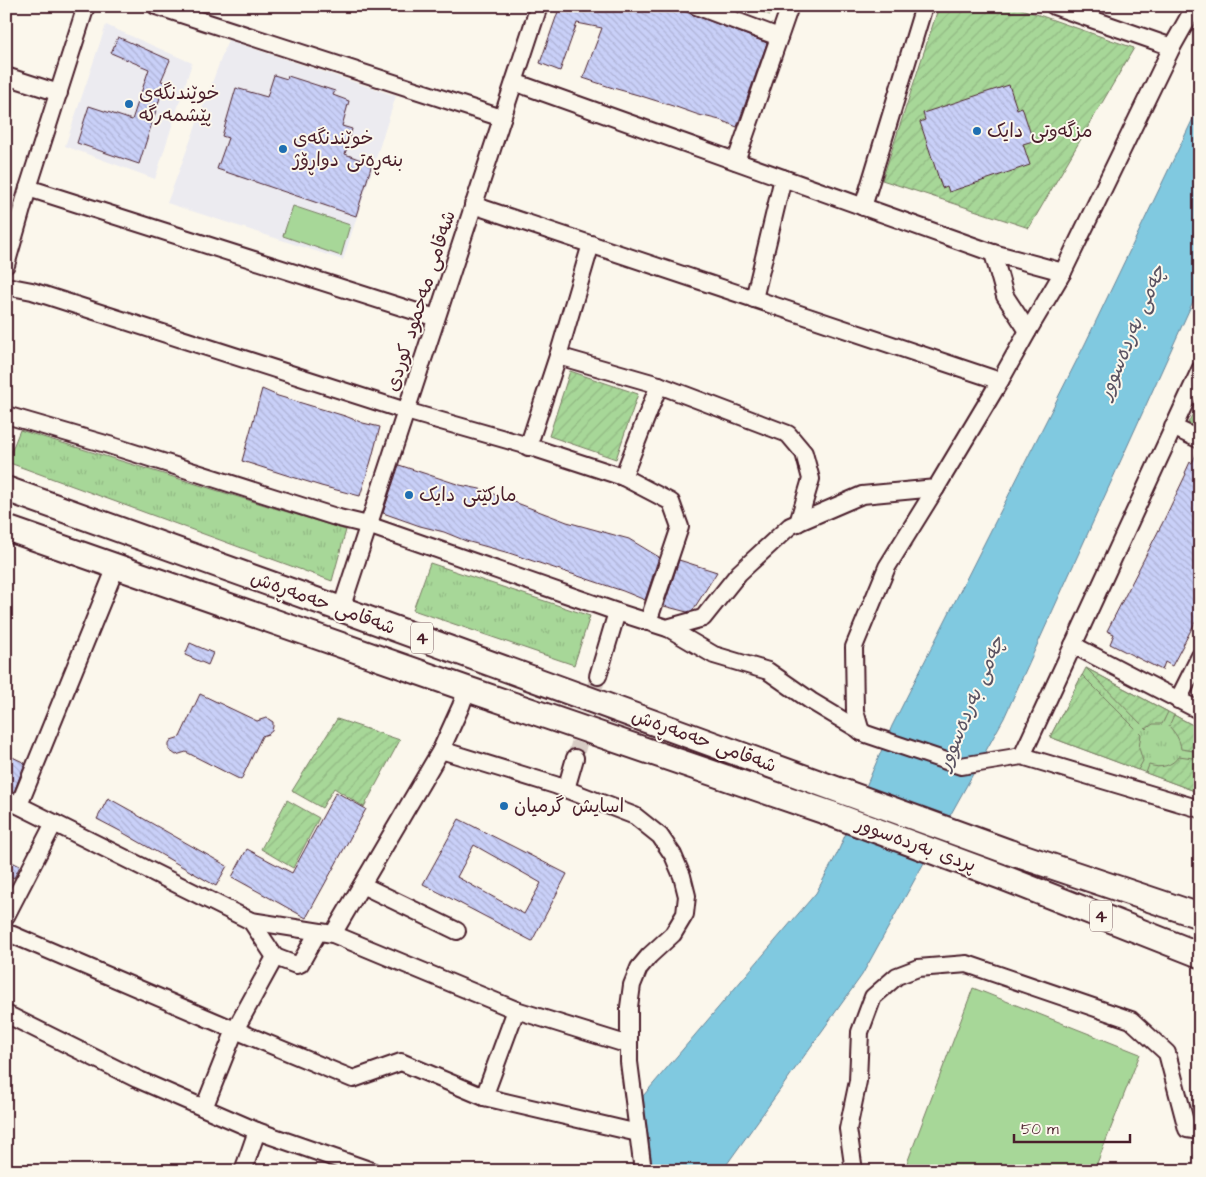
<svg xmlns="http://www.w3.org/2000/svg" width="1206" height="1177" font-family="'Architects Daughter','Playpen Sans Arabic',sans-serif">
<style>
.built{fill:#ecebf0}
.park{fill:url(#park-tufts);stroke:#787b62}
.garden{fill:url(#garden-furrows);stroke:#787b62}
.pitch{fill:#a7d798;stroke:#787b62}
.water{fill:#80c9e0;stroke:#6a8598}
.building{fill:url(#building-back-hatch);stroke:#4a1f2b;fill-rule:evenodd}
.lines{fill:none;stroke-linecap:round;stroke-linejoin:round}
.minor-tunnel{stroke:#d8ccc5;stroke-width:16;stroke-dasharray:16 8;stroke-linecap:butt}
.minor-casing{stroke:#4a1f2b;stroke-width:20}
.highway-casing{stroke:#4a1f2b;stroke-width:28}
.minor{stroke:#fbf7ec;stroke-width:16}
.highway{stroke:#fbf7ec;stroke-width:24}
.poi-dot{fill:#1f6fb2;stroke:#fbf7ec;stroke-width:2}
.labels{text-anchor:middle;dominant-baseline:central;stroke-width:4;stroke-linejoin:round;paint-order:stroke}
.shield{fill:#fbf7ec;stroke:#7f6065;stroke-width:1}
.shield-label{font-size:18px;font-weight:bold;fill:#4a1f2b}
.poi-label{font-size:19px;fill:#4a1f2b;stroke:#fbf7ec;text-anchor:start}
.street-label{font-size:19px;fill:#4a1f2b;stroke:#fbf7ec}
.water-label{font-size:20px;font-style:italic;fill:#5a5261;stroke:#fbf7ec}
</style>
<defs>
<pattern id="park-tufts" width="24" height="20" patternUnits="userSpaceOnUse" patternTransform="scale(1.25)"><rect width="24" height="20" fill="#a7d798"/><path d="M3 7l-1-3M5 7V3M7 7l1-3M15 17l-1-3M17 17v-4M19 17l1-3" fill="none" stroke="#91b883"/></pattern>
<pattern id="garden-furrows" width="10" height="10" patternUnits="userSpaceOnUse" patternTransform="scale(1.25)"><rect width="10" height="10" fill="#a7d798"/><path d="M-1 1l2-2M0 10L10 0M9 11l2-2" fill="none" stroke="#91b883"/></pattern>
<pattern id="building-back-hatch" width="6" height="6" patternUnits="userSpaceOnUse" patternTransform="scale(1.25)"><rect width="6" height="6" fill="#c9d0f8"/><path d="M-1 5l2 2M0 0l6 6M5-1l2 2" fill="none" stroke="#aeb2d5"/></pattern>
</defs>
<rect width="100%" height="100%" fill="#fbf7ec"/>
<filter id="ink" filterUnits="userSpaceOnUse"><feTurbulence type="fractalNoise" baseFrequency=".02" numOctaves="2"/><feDisplacementMap in="SourceGraphic" scale="10" xChannelSelector="R" yChannelSelector="G"/><feConvolveMatrix kernelMatrix="1 2 1 2 8 2 1 2 1" color-interpolation-filters="sRGB"/></filter>
<g filter="url(#ink)">
<g class="built">
<polygon points="106,25 192,63 155,179 65,146"/>
<polygon points="228,40 396,96 343,260 167,203"/>
</g>
<g class="park">
<polygon points="20,430 346,530 332,581 7,462"/>
<polygon points="430,563 590,616 574,665 413,610"/>
<polygon points="1086,668 1200,729 1200,793 1050,737"/>
</g>
<g class="garden">
<polygon points="747,6 773,6 770,15"/>
<polygon points="939,6 1013,6 1134,48 1029,228 882,180"/>
<polygon points="570,371 638,394 616,459 549,436"/>
<polygon points="1200,400 1200,429 1188,423"/>
<polygon points="1086,668 1168,712 1162,724 1153,724 1146,729"/>
<polygon points="1082,675 1141,734 1139,748 1143,761 1138,770 1050,737"/>
<path d="M 1174,715 L 1200,729 L 1200,752 L 1181,749 C 1180,739 1175,733 1169,726 Z"/>
<polygon points="337,719 400,740 364,807 334,788 322,808 292,791"/>
<path d="M 1179,756 L 1200,759 L 1200,793 L 1146,773 L 1149,765 C 1161,769 1172,766 1179,756 Z"/>
<polygon points="287,800 319,818 293,868 261,849"/>
</g>
<g class="pitch">
<polygon points="293,206 350,225 341,256 283,236"/>
<polygon points="973,988 1140,1054 1094,1171 904,1171"/>
</g>
<polygon class="water" points="1200,104 1200,286 1004,718 862,975 722,1171 653,1171 643,1096 816,893 837,854 892,726 1085,344"/>
<g class="building">
<polygon points="560,6 671,6 767,43 737,127 720,120 699,115 676,107 638,95 613,88 583,78 602,28 577,23 560,71 540,63"/>
<polygon points="118,37 170,60 161,81 165,82 139,164 77,143 89,106 132,120 149,69 111,53"/>
<polygon points="274,75 287,79 288,76 335,91 333,95 349,101 342,126 352,129 345,154 372,164 356,216 217,169 228,138 222,136 236,88 267,97"/>
<polygon points="1009,85 1017,109 1022,107 1033,141 1023,144 1030,165 949,192 947,186 942,188 920,122 925,120 923,113"/>
<polygon points="262,389 278,396 345,416 363,423 380,427 371,461 360,496 321,486 242,461"/>
<polygon points="1198,450 1200,450 1200,613 1172,666 1165,662 1162,670 1110,644 1114,634 1107,631 1163,522 1186,474 1185,473 1190,462 1192,463"/>
<polygon points="399,465 460,485 480,489 567,522 629,539 659,557 645,600 623,591 509,553 466,541 444,532 420,526 383,513"/>
<polygon points="679,560 717,572 693,610 687,612 664,606"/>
<polygon points="190,643 213,653 208,665 185,655"/>
<polygon points="200,694 257,721 263,719 267,718 273,722 273,726 272,731 268,734 262,736 241,780 186,752 176,755 169,750 169,743 171,740 180,737"/>
<polygon points="6,754 25,763 14,792 6,789"/>
<polygon points="336,792 366,809 306,918 232,877 247,849 292,873"/>
<polygon points="108,798 137,814 137,815 227,866 216,886 120,831 97,819"/>
<path d="M 459,819 L 567,874 L 532,941 L 423,884 ZM 474,845 L 541,883 L 524,914 L 457,877 Z"/>
<polygon points="6,859 20,866 14,878 6,874"/>
</g>
<g class="lines">
<polyline class="minor-tunnel" points="575,758 598,676"/>
<defs>
<g id="minor">
<polyline points="156,6 502,118"/>
<polyline points="696,6 779,37"/>
<polyline points="1054,6 1172,47"/>
<polyline points="6,76 59,93"/>
<polyline points="514,82 993,253 1063,272"/>
<polyline points="736,161 790,6"/>
<polyline points="28,188 436,318"/>
<polyline points="473,205 1000,381"/>
<polyline points="863,207 924,6"/>
<polyline points="993,253 1005,296 1028,331"/>
<polyline points="6,265 28,188 86,6"/>
<polyline points="6,286 32,291 406,411 525,445 623,477 671,502 680,527 648,622"/>
<polyline points="754,299 783,178"/>
<polyline points="558,356 659,385 788,434 804,453 811,479 798,523"/>
<polyline points="6,415 109,445 339,518 368,525 617,612 667,628 703,618 739,573 790,526 862,495 936,488 1000,381 1028,331 1063,272 1172,47 1195,6"/>
<polyline points="1173,427 1200,440"/>
<polyline points="528,447 558,356 591,244"/>
<polyline points="623,477 659,385"/>
<polyline points="341,609 539,6"/>
<polyline points="668,628 714,655 768,671 811,701 866,734 961,766 1022,756 1200,809"/>
<polyline points="1073,645 1200,711"/>
<polyline points="598,676 617,612"/>
<polyline points="467,689 461,706 441,750 555,785 635,816 660,836 673,855 682,876 687,896 685,914 673,934 649,956 639,968 632,985 629,1007 629,1062 643,1171"/>
<polyline points="1178,700 1200,656"/>
<polyline points="861,732 855,711 854,647 887,567 936,488"/>
<polyline points="1022,756 1200,370"/>
<polyline points="566,789 575,758"/>
<polyline points="6,799 251,921 333,934 516,1010"/>
<polyline points="19,805 116,567"/>
<polyline points="362,885 457,931"/>
<polyline points="6,916 54,823"/>
<polyline points="251,921 275,957"/>
<polyline points="6,932 235,1030 353,1079 401,1062 484,1097 638,1133"/>
<polyline points="333,934 441,750"/>
<polyline points="6,1014 137,1079 257,1131 372,1171"/>
<polyline points="484,1097 516,1010 629,1045"/>
<polyline points="204,1108 235,1030 275,957 296,965 300,964 318,932"/>
<polyline points="243,1171 257,1131"/>
<polyline points="854,1171 848,1129 858,1081 860,1032 873,997 897,976 918,968 967,964 1131,1020 1167,1053 1187,1129 1200,1131"/>
</g>
<g id="highway">
<polyline points="6,489 341,609 1009,852 1200,916"/>
<polyline points="6,528 467,689 829,813 1002,877 1200,955"/>
</g>
</defs>
<use href="#minor" class="minor-casing"/>
<use href="#highway" class="highway-casing"/>
<use href="#minor" class="minor"/>
<use href="#highway" class="highway"/>
</g>
</g>
<g class="poi-dot">
<circle cx="129" cy="104" r="5"/>
<circle cx="977" cy="131" r="5"/>
<circle cx="283" cy="149" r="5"/>
<circle cx="409" cy="495" r="5"/>
<circle cx="504" cy="806" r="5"/>
</g>
<g class="labels">
<g class="shield">
<rect x="411" y="622.5" width="22" height="31" rx="4"/>
<rect x="1090" y="900.5" width="22" height="31" rx="4"/>
</g>
<g class="shield-label">
<text x="422" y="638">4</text>
<text x="1101" y="916">4</text>
</g>
<g class="poi-label">
<text x="139" y="93">خوێندنگەی<tspan x="139" dy="22">پێشمەرگە</tspan></text>
<text x="987" y="131">مزگەوتی دایک</text>
<text x="293" y="138">خوێندنگەی<tspan x="293" dy="22">بنەڕەتی دواڕۆژ</tspan></text>
<text x="419" y="495">مارکێتی دایک</text>
<text x="514" y="806">اسايش گرميان</text>
</g>
<g class="street-label">
<text transform="translate(421 301) rotate(-72)">شەقامی مەحمود کوردی</text>
<text transform="translate(323 603) rotate(20)">شەقامی حەمەڕەش</text>
<text transform="translate(704 741) rotate(20)">شەقامی حەمەڕەش</text>
<text transform="translate(916 845) rotate(20)">پردی بەردەسوور</text>
</g>
<g class="water-label">
<text transform="translate(1132 332) rotate(-67)">چەمی بەردەسوور</text>
<text transform="translate(971 703) rotate(-67)">چەمی بەردەسوور</text>
</g>
</g>
<rect width="1206" height="1177" fill="none" stroke="#fbf7ec" stroke-width="25"/>
<rect x="12" y="12" width="1181" height="1152" fill="none" stroke="#4a1f2b" stroke-width="2" filter="url(#ink)"/>
<path d="M1014 1134v8h116v-8" fill="none" stroke="#4a1f2b" stroke-width="2.5"/>
<text x="1021" y="1134" font-size="15" fill="#4a1f2b" stroke="#fbf7ec" stroke-width="4" paint-order="stroke">50 m</text>
</svg>
